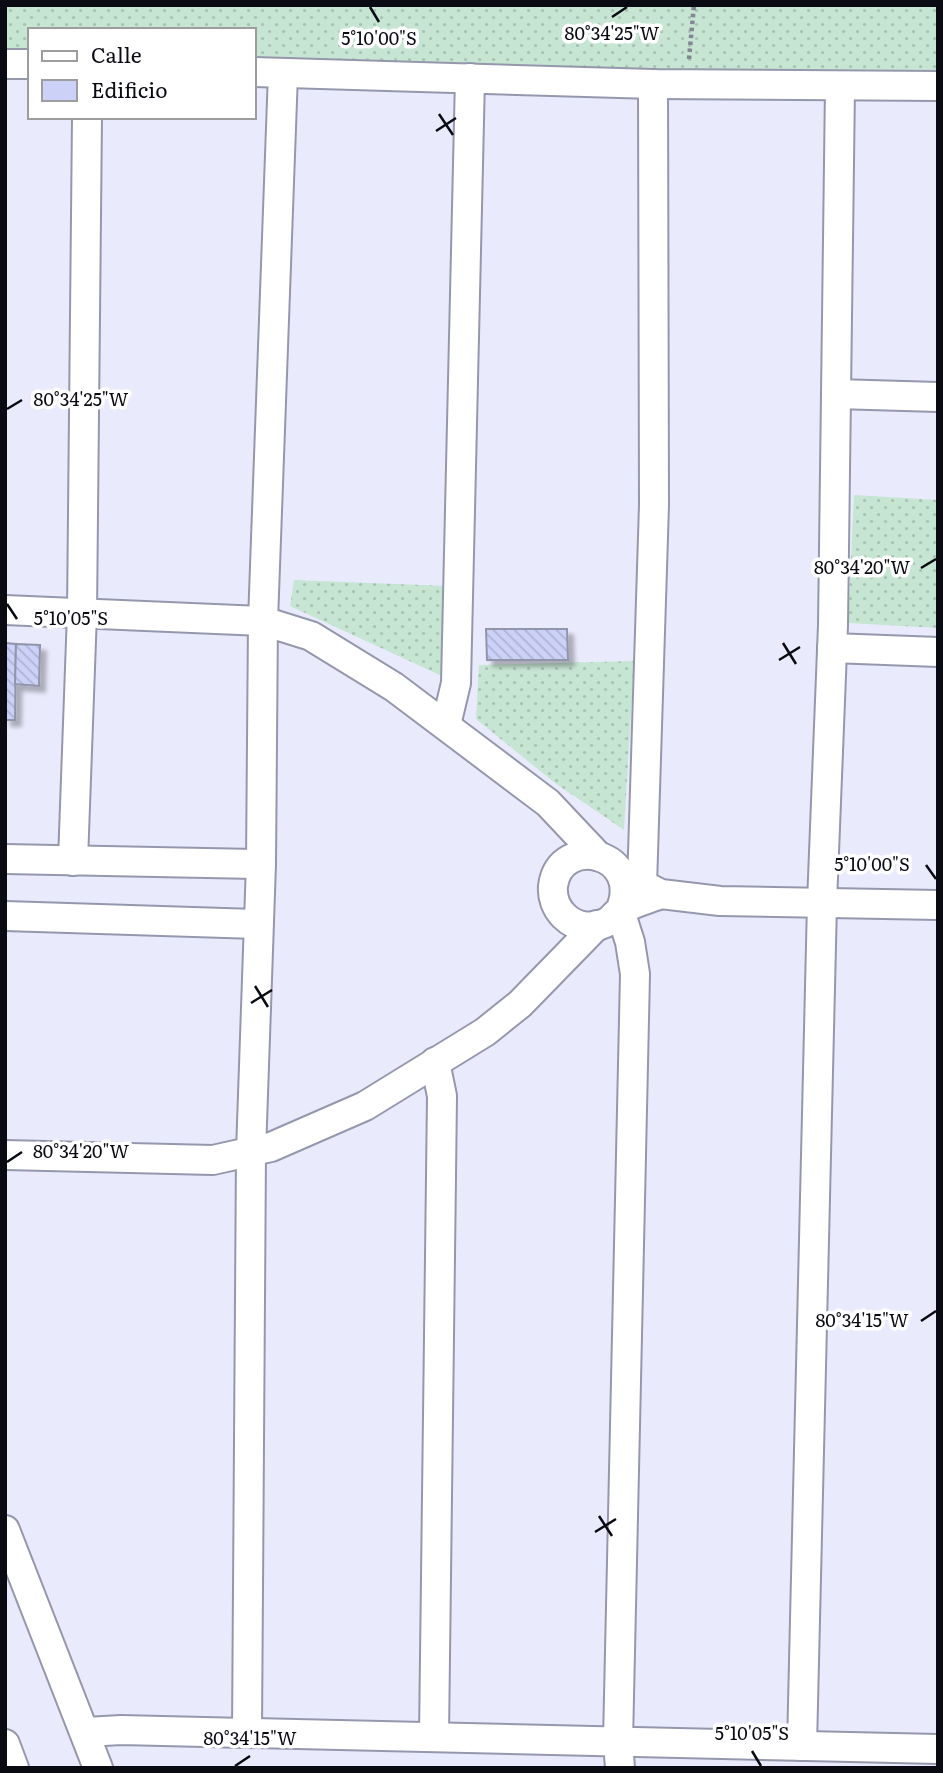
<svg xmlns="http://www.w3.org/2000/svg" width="943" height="1773" font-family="Literata,serif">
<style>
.grass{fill:url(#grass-dots)}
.building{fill:url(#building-back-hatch);stroke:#9295a9;stroke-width:2;filter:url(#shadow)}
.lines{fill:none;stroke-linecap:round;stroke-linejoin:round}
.minor-casing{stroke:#9598ac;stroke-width:32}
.path{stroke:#838592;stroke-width:4.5;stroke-dasharray:3.5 3.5;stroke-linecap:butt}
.minor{stroke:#fff;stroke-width:28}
.ticks{fill:none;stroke:#0a0b12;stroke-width:2.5}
.ticks-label{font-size:18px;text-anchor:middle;fill:#0a0b12;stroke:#fff;stroke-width:7;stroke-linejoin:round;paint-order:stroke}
</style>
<defs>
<pattern id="grass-dots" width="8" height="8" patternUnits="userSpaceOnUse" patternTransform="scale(1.75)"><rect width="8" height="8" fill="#c6e5d2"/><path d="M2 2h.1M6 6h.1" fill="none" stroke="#a9c3b3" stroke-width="1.8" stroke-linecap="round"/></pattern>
<pattern id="building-back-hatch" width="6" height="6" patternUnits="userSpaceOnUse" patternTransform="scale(1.75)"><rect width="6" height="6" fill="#ccd1f7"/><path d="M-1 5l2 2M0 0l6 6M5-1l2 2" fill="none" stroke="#aeb2d3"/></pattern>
<filter id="shadow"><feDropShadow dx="6" dy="6" stdDeviation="2" flood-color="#0004"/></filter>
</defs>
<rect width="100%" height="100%" fill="#e9ebfd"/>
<g class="grass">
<polygon points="5,5 938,5 938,78 254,67 254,30 30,30 30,63 5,63"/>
<polygon points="854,495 938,500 938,628 848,623"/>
<polygon points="294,580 447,586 444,677 290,606"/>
<polygon points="634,661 624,830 555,783 476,719 479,665"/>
</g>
<g class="building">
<polygon points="486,629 567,629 568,660 487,660"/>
<polygon points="5,643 16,644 15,720 5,720"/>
<polygon points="16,644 40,645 39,686 15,684"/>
</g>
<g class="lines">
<defs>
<g id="minor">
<polyline points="5,64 30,64"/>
<polyline points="254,72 653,84 938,86"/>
<polyline points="836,394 938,397"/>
<polyline points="5,610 263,621 311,636 394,687 548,803 598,856"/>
<polyline points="832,648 938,652"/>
<polyline points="446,725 456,683 470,78"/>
<polyline points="5,859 261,864"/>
<polyline points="73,861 82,613 87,117"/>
<polyline points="642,885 654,505 653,84"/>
<polyline points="645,886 661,894 720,901 938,905"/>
<polyline points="5,916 257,924"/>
<polyline points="5,1155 213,1160 271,1147 365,1106 485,1032 520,1004 597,925"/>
<polyline points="5,1530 98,1768"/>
<polyline points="86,1732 121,1730 938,1749"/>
<polyline points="247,1733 251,1152 261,864 263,621 283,73"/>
<polyline points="434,1737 442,1096 435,1062"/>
<polyline points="5,1744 14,1768"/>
<polyline points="802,1746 822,903 833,625 840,86"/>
<path d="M 620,1768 L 618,1742 L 635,974 L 630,942 L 620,911 C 645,852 560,833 553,886 C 552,897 556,908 564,916 C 576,928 594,930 609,921 C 613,918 616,913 621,910 C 633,903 648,899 661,894"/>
</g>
</defs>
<use href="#minor" class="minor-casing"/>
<polyline class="path" points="689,59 694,5"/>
<use href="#minor" class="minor"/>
</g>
<path class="ticks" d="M 370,7 L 379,22M 612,17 L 627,7M 439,114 L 453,135M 436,131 L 456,118M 7,409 L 22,400M 921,568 L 936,559M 7,604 L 17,619M 783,643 L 796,664M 779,660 L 800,647M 926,865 L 936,879M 255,986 L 268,1007M 251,1003 L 272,990M 7,1162 L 22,1152M 921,1321 L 936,1311M 599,1516 L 612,1536M 595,1532 L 616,1519M 752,1751 L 761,1766M 235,1766 L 250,1756"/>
<g class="ticks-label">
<text x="612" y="40">80°34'25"W</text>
<text x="379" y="45">5°10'00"S</text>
<text x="81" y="406">80°34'25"W</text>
<text x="862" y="574">80°34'20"W</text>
<text x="71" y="625">5°10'05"S</text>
<text x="872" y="871">5°10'00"S</text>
<text x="81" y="1158">80°34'20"W</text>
<text x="862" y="1327">80°34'15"W</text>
<text x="752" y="1740">5°10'05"S</text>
<text x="250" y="1745">80°34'15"W</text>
</g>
<rect width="943" height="1773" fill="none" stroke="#0a0b12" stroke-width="14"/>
<rect x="28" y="28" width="228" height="91" fill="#ffffff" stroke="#9d9da0" stroke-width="2"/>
<rect x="42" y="51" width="35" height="10" fill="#ffffff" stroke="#9d9da0" stroke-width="2"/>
<text x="91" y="63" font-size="21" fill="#0a0b12">Calle</text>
<rect x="42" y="80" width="35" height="21" fill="#ccd1f7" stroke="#9d9da0" stroke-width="2"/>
<text x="91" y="98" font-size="21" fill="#0a0b12">Edificio</text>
</svg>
